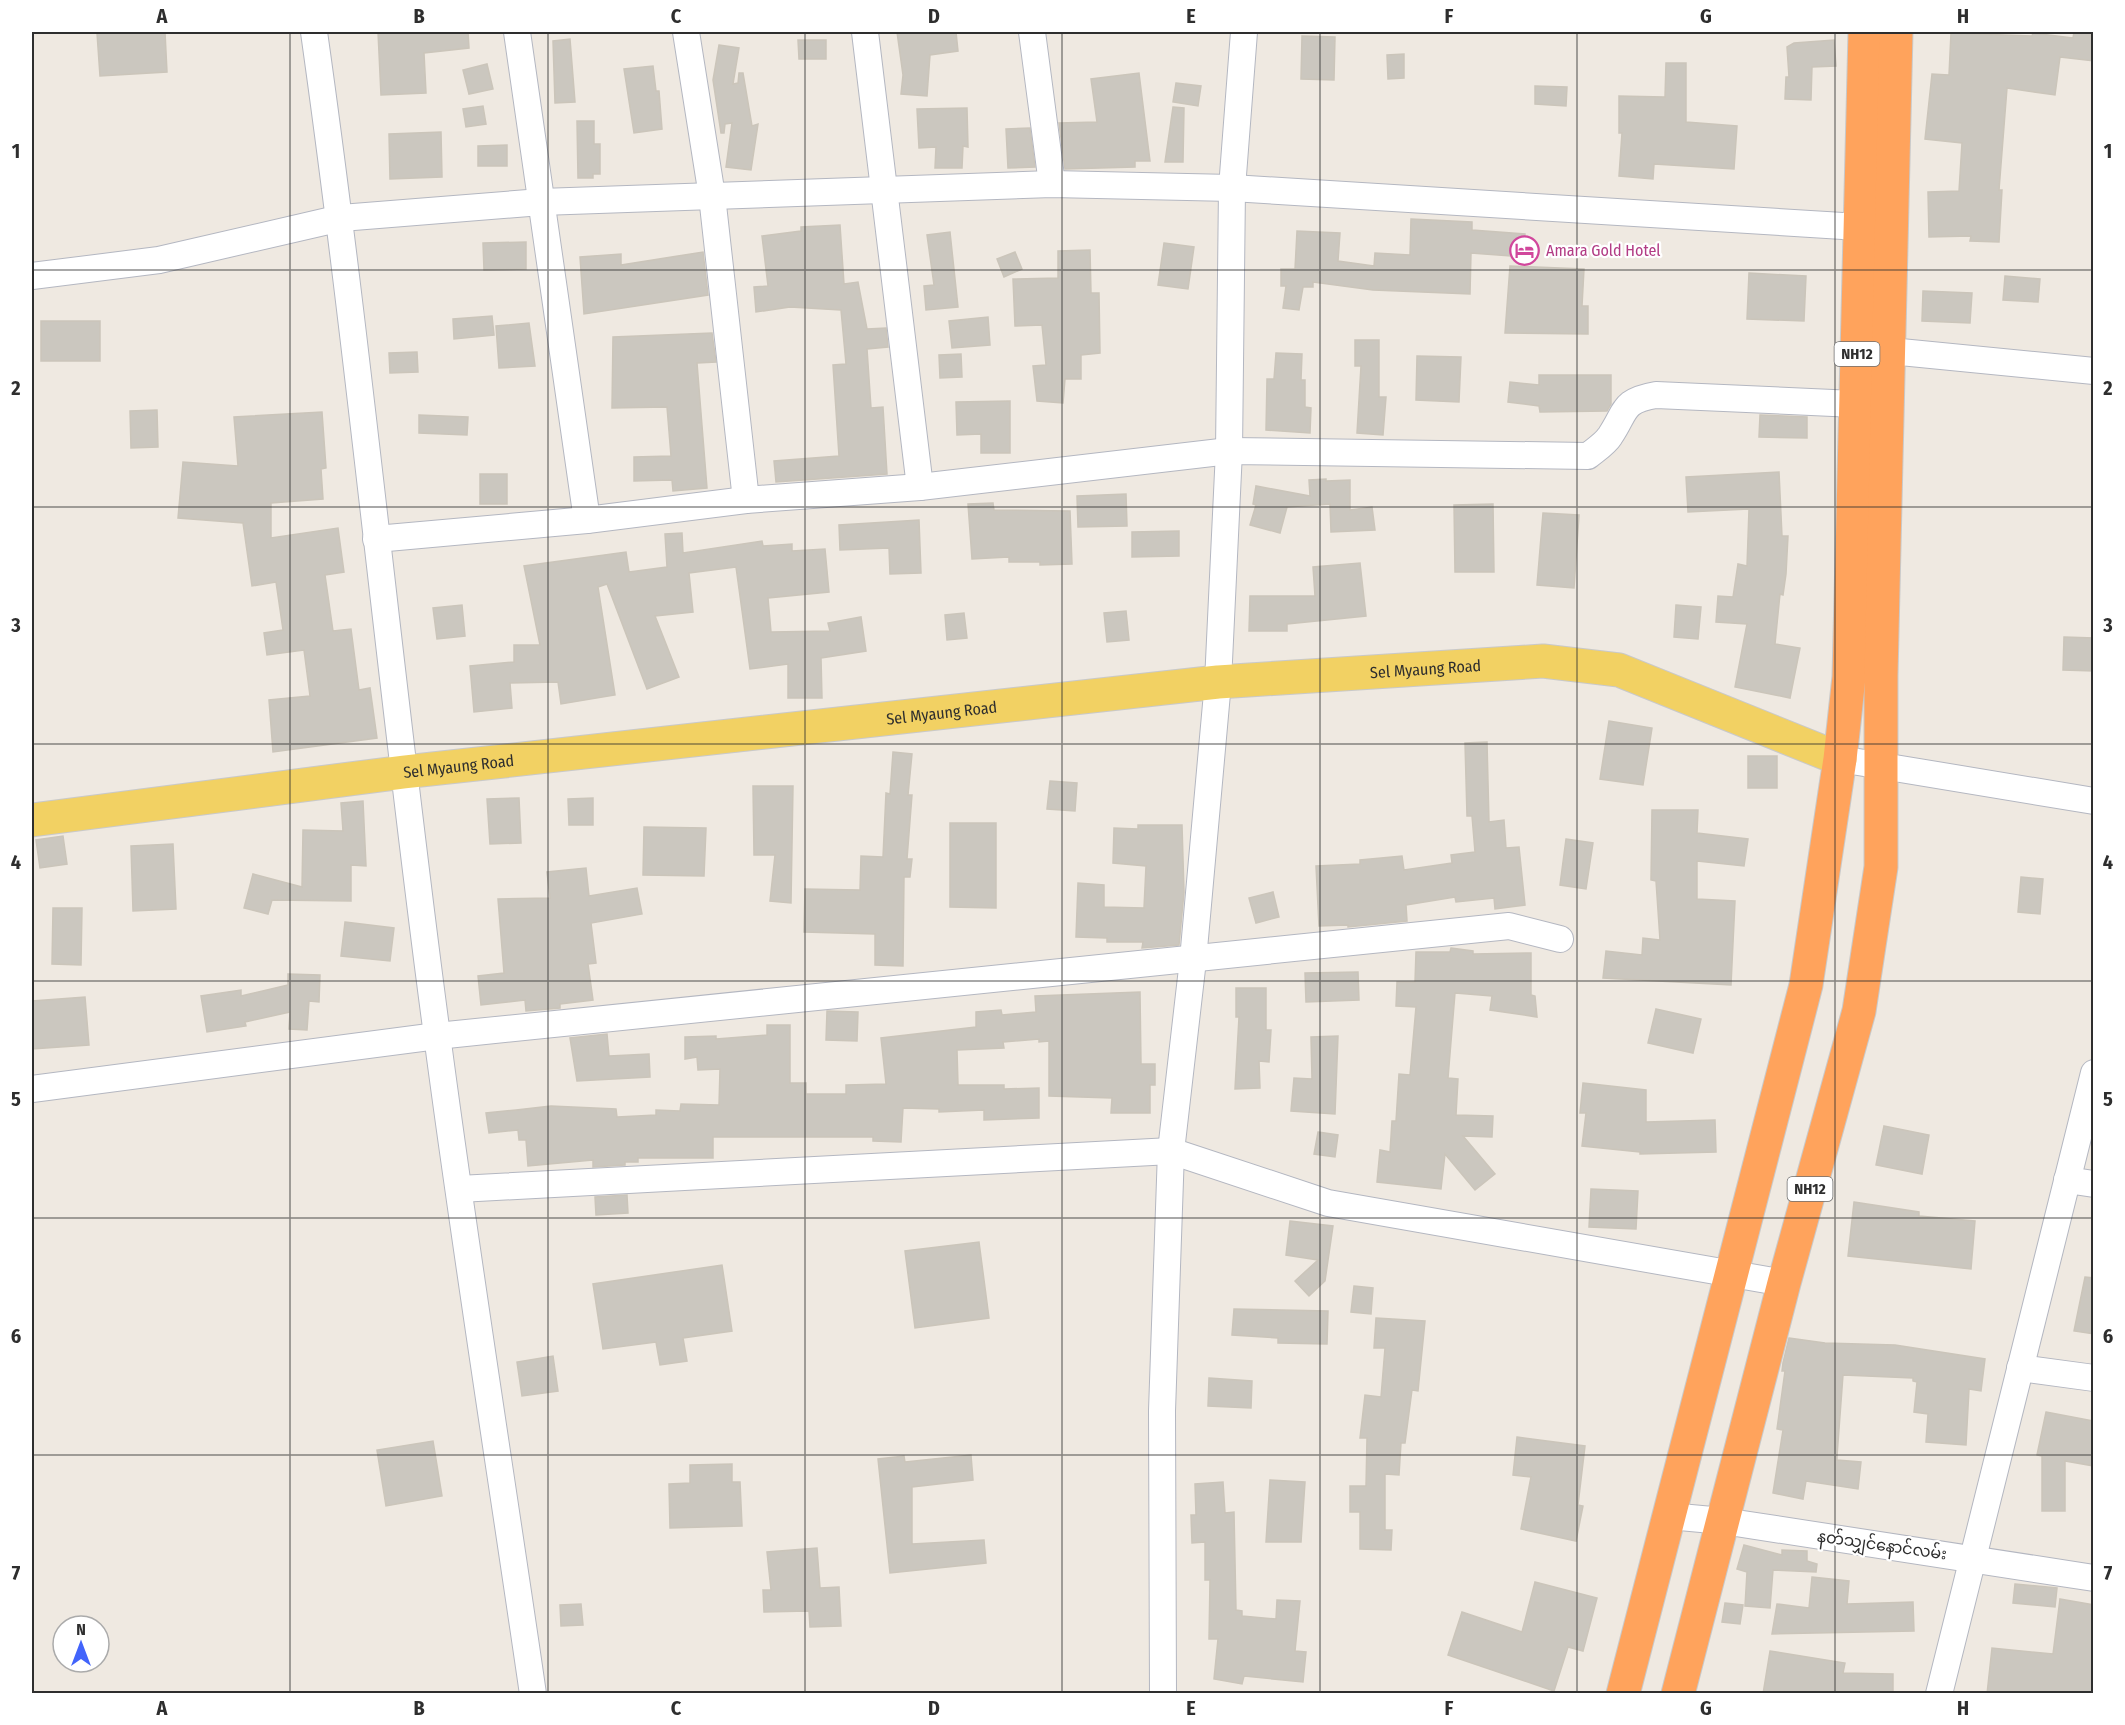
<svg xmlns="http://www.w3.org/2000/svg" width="2125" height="1725" font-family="'Fira Sans Condensed','Noto Sans Myanmar',sans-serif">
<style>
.building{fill:#cbc7bf;stroke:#cbc5ba;stroke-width:1.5}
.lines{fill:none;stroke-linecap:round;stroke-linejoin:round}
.minor-casing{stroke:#b4b7c1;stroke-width:28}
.major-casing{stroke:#c9c9c9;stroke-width:35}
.highway-casing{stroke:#c9c9c9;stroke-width:35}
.minor{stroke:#fff;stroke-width:26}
.major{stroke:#f2d163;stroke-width:33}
.highway{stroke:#ffa35c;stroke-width:33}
.grid{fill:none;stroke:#2e2e2e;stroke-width:1.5;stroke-opacity:0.55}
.labels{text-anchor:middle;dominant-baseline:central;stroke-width:4.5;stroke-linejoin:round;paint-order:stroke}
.shield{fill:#fff;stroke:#6d6d6d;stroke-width:1.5}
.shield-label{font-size:15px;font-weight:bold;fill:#2e2e2e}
.hotel-label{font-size:16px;fill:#b23c85;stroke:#fff;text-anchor:start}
.street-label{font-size:16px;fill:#2e2e2e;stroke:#fff}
.neatline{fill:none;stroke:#2e2e2e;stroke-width:2}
.grid-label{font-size:20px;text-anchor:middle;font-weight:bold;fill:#2e2e2e}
</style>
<rect width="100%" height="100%" fill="#efe9e1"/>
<g class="building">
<polygon points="125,32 165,32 167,72 100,76 97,33"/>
<polygon points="378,32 468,32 469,48 424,53 426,93 381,95"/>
<polygon points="897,32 956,32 958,51 930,55 927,96 901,94 903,75"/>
<polygon points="2074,32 2094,32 2094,61 2060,57 2055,95 2007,88 1999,190 2002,190 1999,242 1970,241 1971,236 1929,237 1928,192 1959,191 1962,143 1925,139 1932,74 1949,75 1951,33 2032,36 2033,33 2073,38"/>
<polygon points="1302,36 1335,37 1334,80 1301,79"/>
<polygon points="570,39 575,102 555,103 553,41"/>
<polygon points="798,40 826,40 826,59 799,59"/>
<polygon points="1834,40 1836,66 1812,67 1811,100 1785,99 1786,77 1789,77 1787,47 1794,43"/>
<polygon points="719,45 739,48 733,84 738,83 739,73 743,73 752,126 758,124 751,170 726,167 732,123 725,124 724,133 721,133 713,80"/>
<polygon points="1404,54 1404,78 1388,79 1387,55"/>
<polygon points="1666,63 1686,63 1686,122 1737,126 1734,169 1654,164 1653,179 1619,176 1622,133 1619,133 1619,96 1665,97"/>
<polygon points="487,64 493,89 469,94 463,70"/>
<polygon points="653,66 656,91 659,91 662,129 634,133 624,69"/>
<polygon points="1139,73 1150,161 1135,161 1135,167 1065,169 1059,123 1097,122 1091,79"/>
<polygon points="1176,83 1201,86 1198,106 1173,102"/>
<polygon points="1535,86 1567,87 1566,106 1535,104"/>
<polygon points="483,106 486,124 466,127 463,109"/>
<polygon points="1173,107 1184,108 1183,162 1165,162"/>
<polygon points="967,108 968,147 963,146 962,168 935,168 936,147 919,148 917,109"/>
<polygon points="577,121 594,121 594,144 600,144 600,174 593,174 593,178 578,178"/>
<polygon points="1030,128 1035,167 1008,168 1006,129"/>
<polygon points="441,132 442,177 390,179 389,134"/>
<polygon points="507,145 507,166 478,166 478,146"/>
<polygon points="1411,219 1472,222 1472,230 1525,234 1524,257 1471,253 1470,294 1373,290 1313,282 1313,287 1303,287 1299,310 1283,308 1286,286 1281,286 1281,269 1295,269 1297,231 1340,233 1338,261 1374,266 1375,253 1410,255"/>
<polygon points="840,225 844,284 858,282 867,329 886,328 888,347 867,349 871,408 883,407 887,474 776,482 774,461 839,456 833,365 846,364 841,310 790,307 756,312 754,287 768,286 762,236 801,231 801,227"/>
<polygon points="950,232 958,307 926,310 924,286 934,285 927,235"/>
<polygon points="526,242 526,269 484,270 483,243"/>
<polygon points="1164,243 1194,247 1188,289 1158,285"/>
<polygon points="1090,250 1091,293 1099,293 1100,353 1081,355 1081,379 1065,379 1063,403 1037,401 1033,366 1046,365 1042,325 1015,326 1013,279 1058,278 1058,251"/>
<polygon points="703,252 708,295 584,314 580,257 621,254 621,265"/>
<polygon points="1015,252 1022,269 1004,277 997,259"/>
<polygon points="1510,266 1584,269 1582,306 1588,306 1588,334 1505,333"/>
<polygon points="1749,273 1806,276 1804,321 1747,319"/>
<polygon points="2005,276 2040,279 2038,302 2003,300"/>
<polygon points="1923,291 1972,293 1970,323 1922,321"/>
<polygon points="492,316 494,335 454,339 453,319"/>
<polygon points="988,317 990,345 952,348 949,321"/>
<rect x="41" y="321" width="59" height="40"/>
<polygon points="529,323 535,366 499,368 496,326"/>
<polygon points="712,333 716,362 697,363 707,488 673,491 672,480 634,481 634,457 671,456 667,407 612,408 613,337"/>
<polygon points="1355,340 1379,340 1379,397 1386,397 1383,435 1357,433 1361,366 1355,366"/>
<polygon points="417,352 418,372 390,373 389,353"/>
<polygon points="1276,353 1302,354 1301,380 1305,380 1305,407 1311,408 1310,433 1266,430 1267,379 1274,379"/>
<polygon points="961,354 962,377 940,378 939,355"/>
<polygon points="1417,356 1461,357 1459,402 1416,400"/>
<polygon points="1539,375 1611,375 1611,404 1607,411 1540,412 1539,406 1508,402 1510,382 1539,385"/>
<polygon points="1010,401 1010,453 981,453 981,434 957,435 956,402"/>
<polygon points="157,410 158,447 131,448 130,411"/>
<polygon points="322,412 326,468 321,469 323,499 271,503 271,538 338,528 344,572 325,575 333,631 351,629 359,690 370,688 377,738 273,752 269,700 310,696 304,650 267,655 264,633 283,630 276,582 252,586 243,523 178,518 183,462 238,466 234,417"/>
<polygon points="419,415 468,417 467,435 419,433"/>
<polygon points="1760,415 1807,417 1807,438 1759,437"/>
<polygon points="1779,472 1782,536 1788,536 1786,574 1783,595 1780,594 1775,644 1800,648 1790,698 1735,687 1747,624 1716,622 1718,596 1733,597 1738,564 1747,566 1749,509 1688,512 1686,477"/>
<rect x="480" y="474" width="27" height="30"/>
<polygon points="1326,479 1326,481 1350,480 1350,510 1372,507 1375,530 1331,532 1330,504 1287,507 1280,533 1250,525 1256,505 1253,504 1256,486 1310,496 1309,480"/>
<polygon points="1126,494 1127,526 1078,527 1077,496"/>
<polygon points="993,503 994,510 1070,511 1072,564 1040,565 1040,562 1009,562 1009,557 972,559 968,504"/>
<polygon points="1493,504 1494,572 1455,572 1454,505"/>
<polygon points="1543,513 1579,515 1574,588 1537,585"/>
<polygon points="919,520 921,573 890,574 889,548 840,550 839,525"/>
<polygon points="1179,531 1179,556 1132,557 1132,532"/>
<polygon points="682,533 683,553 762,541 763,546 792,544 792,551 825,549 829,592 768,598 771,632 830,631 828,623 861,617 866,651 821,658 822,698 788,698 788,664 750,669 736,567 689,573 693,612 655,616 679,677 647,689 607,584 598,587 615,695 561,704 558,682 510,683 512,708 474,712 470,666 514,662 514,645 540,645 524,566 626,552 629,572 667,567 665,534"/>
<polygon points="1360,563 1366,616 1287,624 1287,631 1249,631 1250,596 1315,596 1313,567"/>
<polygon points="462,605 465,636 437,639 433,608"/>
<polygon points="1676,605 1701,607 1698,639 1674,637"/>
<polygon points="1126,611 1129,640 1107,642 1104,613"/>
<polygon points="964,613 967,638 947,640 945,615"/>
<polygon points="2064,637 2094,638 2094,671 2063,670"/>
<polygon points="1609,721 1652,728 1643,785 1600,779"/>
<polygon points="1487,742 1489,822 1504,820 1506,848 1519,847 1525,905 1495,909 1494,898 1456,902 1455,897 1406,905 1407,921 1348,927 1348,925 1319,926 1316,866 1360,864 1360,860 1402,856 1404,870 1452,863 1451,855 1475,852 1472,816 1467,816 1465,743"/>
<polygon points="893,752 912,754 908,795 912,795 907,859 912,859 910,877 904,877 903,966 875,965 875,934 804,932 805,889 860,890 861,856 883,857 886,793 890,794"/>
<rect x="1748" y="756" width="29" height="32"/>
<polygon points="1050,781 1077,783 1075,811 1047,809"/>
<polygon points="753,786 793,786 791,903 770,901 775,855 754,855"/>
<polygon points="519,798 521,843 490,844 487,799"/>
<polygon points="593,798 593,825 569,825 568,799"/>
<polygon points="363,801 366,866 351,865 351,901 272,900 268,914 244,908 253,874 302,887 303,830 343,831 341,803"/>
<polygon points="1652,810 1698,810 1697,833 1748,839 1744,866 1697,861 1697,899 1735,901 1731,985 1603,978 1606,951 1642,955 1643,938 1660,940 1656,881 1651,880"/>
<polygon points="950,823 996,823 996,908 950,907"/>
<polygon points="1138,825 1182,825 1184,892 1179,945 1142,948 1143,942 1107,942 1107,938 1076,937 1078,883 1104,885 1104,907 1144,908 1146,866 1113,863 1114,828 1138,829"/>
<polygon points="644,827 706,828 704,876 643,875"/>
<polygon points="63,836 67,864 40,868 36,840"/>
<polygon points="1566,839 1593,843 1586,889 1560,885"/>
<polygon points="173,844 176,909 133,911 131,846"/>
<polygon points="586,868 589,896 637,888 642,914 591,923 596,963 588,964 593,1000 560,1004 560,1008 526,1011 525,1000 481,1005 478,976 504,973 498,899 550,898 547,872"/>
<polygon points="2021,877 2043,879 2040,914 2018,912"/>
<polygon points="1273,892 1279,917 1256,923 1249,898"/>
<polygon points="53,908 82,908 81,965 52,964"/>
<polygon points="345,922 394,928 390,961 341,956"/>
<polygon points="1451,948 1473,951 1473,954 1531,953 1531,995 1535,996 1537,1017 1490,1010 1492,996 1455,993 1448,1078 1458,1079 1456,1115 1493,1116 1492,1137 1463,1136 1495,1174 1475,1190 1445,1154 1441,1189 1377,1182 1380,1150 1390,1152 1392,1121 1396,1121 1399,1074 1410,1075 1416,1007 1396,1006 1397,982 1415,982 1416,952 1450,952"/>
<polygon points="1358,972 1359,1000 1306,1002 1305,973"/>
<polygon points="288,974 320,975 319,1002 309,1001 307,1030 289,1029 290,1012 245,1022 246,1026 207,1032 201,996 241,990 241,996 288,985"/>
<polygon points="1236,988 1266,988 1266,1030 1271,1030 1269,1062 1259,1061 1260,1088 1235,1089 1239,1017 1236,1017"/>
<polygon points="1140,992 1141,1064 1155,1064 1155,1085 1150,1085 1150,1113 1111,1113 1112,1098 1049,1096 1049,1041 1039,1042 1039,1039 1003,1042 1004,1048 957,1050 958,1085 1004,1085 1004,1089 1039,1088 1039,1118 984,1120 984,1110 939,1112 939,1109 903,1108 901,1142 873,1141 873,1137 713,1137 713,1158 638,1158 638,1162 625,1162 625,1165 593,1167 593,1160 528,1166 526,1140 519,1140 518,1130 489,1133 486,1113 516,1110 551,1106 616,1109 617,1117 656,1115 656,1110 680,1111 681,1104 719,1105 720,1069 698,1070 697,1057 685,1059 685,1037 716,1036 716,1039 767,1035 767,1025 790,1025 790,1083 806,1083 806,1094 846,1094 846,1085 886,1084 881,1038 976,1027 976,1012 1001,1010 1002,1015 1036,1012 1035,996"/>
<polygon points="85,997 89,1045 32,1049 32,1001"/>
<polygon points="1656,1009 1701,1019 1693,1053 1648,1043"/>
<polygon points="827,1011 858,1012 857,1041 826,1040"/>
<polygon points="607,1034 609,1056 649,1054 650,1077 577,1081 570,1038"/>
<polygon points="1338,1036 1335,1114 1291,1111 1294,1078 1312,1079 1311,1037"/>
<polygon points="1583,1083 1646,1090 1646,1122 1715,1120 1716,1152 1640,1154 1640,1152 1582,1146 1586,1113 1580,1113"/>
<polygon points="1884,1126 1929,1135 1922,1174 1876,1165"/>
<polygon points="1318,1132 1338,1135 1335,1157 1314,1154"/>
<polygon points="1591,1189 1638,1191 1636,1229 1589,1227"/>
<polygon points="627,1195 628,1213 596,1215 595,1197"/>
<polygon points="1854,1202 1919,1212 1919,1216 1975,1221 1971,1269 1848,1256"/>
<polygon points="1290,1221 1333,1226 1325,1281 1309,1296 1295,1281 1318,1260 1286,1255"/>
<polygon points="979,1242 989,1318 915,1328 905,1251"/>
<polygon points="722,1265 732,1331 683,1338 687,1361 660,1365 656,1342 603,1349 593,1284"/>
<polygon points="2085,1277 2094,1278 2094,1334 2074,1331"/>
<polygon points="1354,1286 1373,1288 1371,1314 1351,1312"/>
<polygon points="1234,1309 1328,1311 1327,1344 1278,1343 1278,1338 1232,1335"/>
<polygon points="1376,1318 1425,1321 1418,1391 1412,1390 1405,1443 1401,1443 1399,1475 1385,1474 1385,1530 1392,1530 1391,1550 1360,1549 1360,1512 1350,1512 1350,1486 1366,1486 1367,1438 1360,1438 1365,1395 1381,1397 1385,1348 1374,1348"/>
<polygon points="1789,1338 1825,1343 1895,1345 1985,1359 1981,1391 1969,1389 1966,1445 1926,1442 1928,1414 1914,1412 1917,1382 1913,1381 1913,1378 1843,1375 1837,1456 1837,1460 1861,1462 1858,1489 1806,1481 1803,1499 1773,1493 1783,1430 1777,1429 1785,1371 1782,1371 1783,1363"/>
<polygon points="553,1356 558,1391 522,1396 517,1362"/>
<polygon points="1209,1378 1252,1381 1251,1408 1208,1406"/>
<polygon points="2046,1412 2094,1421 2094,1466 2065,1461 2065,1511 2042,1511 2042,1456 2037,1455"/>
<polygon points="1517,1437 1585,1446 1578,1505 1583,1506 1576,1541 1521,1529 1531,1477 1513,1475"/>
<polygon points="433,1441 442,1496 386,1506 377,1450"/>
<polygon points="971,1455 973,1480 912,1487 912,1544 984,1540 986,1563 890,1573 878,1459 904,1456 905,1462"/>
<polygon points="732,1464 732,1482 740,1482 742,1526 670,1528 669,1484 690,1483 690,1465"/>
<polygon points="1270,1480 1305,1482 1301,1542 1266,1542"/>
<polygon points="1223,1482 1225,1513 1234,1512 1236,1610 1242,1611 1242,1616 1276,1619 1277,1600 1300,1601 1295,1651 1306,1652 1303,1682 1244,1676 1242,1684 1214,1679 1218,1639 1209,1639 1210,1580 1205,1580 1205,1542 1192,1543 1191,1515 1196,1515 1195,1484"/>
<polygon points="1744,1545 1782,1555 1782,1550 1807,1551 1807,1561 1817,1564 1816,1572 1773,1570 1770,1608 1745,1606 1747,1572 1737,1569"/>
<polygon points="817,1548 820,1588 839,1587 841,1626 810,1627 809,1611 764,1612 763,1590 771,1590 767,1552"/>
<polygon points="1812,1577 1849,1581 1847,1604 1913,1602 1914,1631 1772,1634 1777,1604 1809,1608"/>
<polygon points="1535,1582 1597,1598 1583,1651 1568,1647 1554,1691 1448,1655 1462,1612 1522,1632"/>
<polygon points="2015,1584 2057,1588 2055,1607 2013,1603"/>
<polygon points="2060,1599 2094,1605 2094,1694 1987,1694 1992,1648 2053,1654"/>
<polygon points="1725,1603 1743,1605 1740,1624 1722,1622"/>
<polygon points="581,1604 583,1625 561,1626 560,1605"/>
<polygon points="1770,1651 1845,1663 1843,1673 1893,1674 1893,1694 1763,1694"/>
</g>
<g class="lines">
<defs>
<g id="minor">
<path d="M 314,32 C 361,365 392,701 437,1035 C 466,1255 501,1474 533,1694"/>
<polyline points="517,32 587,520"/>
<polyline points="686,32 712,196 746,500"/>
<polyline points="865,32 920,487"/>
<polyline points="1032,32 1052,184"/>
<polyline points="32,276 159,260 341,218 541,202 1052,184 1232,188 1859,227"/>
<polyline points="1870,349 2094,371"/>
<path d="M 376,539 L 587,520 L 746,500 L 920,487 L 1229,451 L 1588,456 C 1595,450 1605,444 1610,436 C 1627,411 1621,401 1656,395 L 1855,404"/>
<polyline points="1840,759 2094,801"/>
<polyline points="32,1089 437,1036 1509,926 1560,939"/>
<polyline points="2067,1180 2094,1184"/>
<polyline points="459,1189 1171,1151 1328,1203 1784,1283"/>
<polyline points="2020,1368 2094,1378"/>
<polyline points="1669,1516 1723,1521 2094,1578"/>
<polyline points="1163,1694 1162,1411 1171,1151 1193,960 1218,682 1229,451 1232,188 1244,32"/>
<polyline points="1939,1694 2094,1073"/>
</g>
<g id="major">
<path id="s1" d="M 32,820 L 404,772 L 1218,682 L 1543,661 L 1619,670 L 1840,759"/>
</g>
<g id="highway">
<polyline points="1623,1694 1806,985 1840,759 1849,677 1865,32"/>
<polyline points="1678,1694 1784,1283 1859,1011 1881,867 1881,675 1896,32"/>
</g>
</defs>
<use href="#minor" class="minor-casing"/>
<use href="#major" class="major-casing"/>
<use href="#highway" class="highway-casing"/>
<use href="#minor" class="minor"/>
<use href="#major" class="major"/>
<use href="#highway" class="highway"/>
</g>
<path class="grid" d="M 290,32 L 290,1694M 548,32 L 548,1694M 805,32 L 805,1694M 1062,32 L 1062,1694M 1320,32 L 1320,1694M 1577,32 L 1577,1694M 1835,32 L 1835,1694M 32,270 L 2094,270M 32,507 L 2094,507M 32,744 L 2094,744M 32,981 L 2094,981M 32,1218 L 2094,1218M 32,1455 L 2094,1455"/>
<defs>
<symbol id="hotel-ring" viewBox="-11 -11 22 22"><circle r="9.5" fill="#fff" stroke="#d1479c" stroke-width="1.5"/><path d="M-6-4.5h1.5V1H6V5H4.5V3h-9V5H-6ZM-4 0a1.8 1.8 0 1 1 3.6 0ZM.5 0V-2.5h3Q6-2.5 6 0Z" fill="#d1479c"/></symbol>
</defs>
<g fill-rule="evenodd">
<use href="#hotel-ring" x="1508" y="234" width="33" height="33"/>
</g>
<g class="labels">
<g class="shield">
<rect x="1834.5" y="342" width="45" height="24" rx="4.5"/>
<rect x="1787.5" y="1177" width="45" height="24" rx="4.5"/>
</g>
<g class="shield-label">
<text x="1857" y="354">NH12</text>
<text x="1810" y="1189">NH12</text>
</g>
<g class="hotel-label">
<text x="1546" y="250">Amara Gold Hotel</text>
</g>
<g class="street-label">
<text stroke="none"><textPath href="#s1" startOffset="1402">Sel Myaung Road</textPath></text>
<text stroke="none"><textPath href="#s1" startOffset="916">Sel Myaung Road</textPath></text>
<text stroke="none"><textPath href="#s1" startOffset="430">Sel Myaung Road</textPath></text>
<text transform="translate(1882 1545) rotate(8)">နတ်သျှင်နောင်လမ်း</text>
</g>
</g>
<rect width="2125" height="1725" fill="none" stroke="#ffffff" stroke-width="66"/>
<g transform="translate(81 1644)"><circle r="28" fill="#ffffff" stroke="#ababab" stroke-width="1.5"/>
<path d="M0-4.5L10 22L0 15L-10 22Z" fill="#4264fb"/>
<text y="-9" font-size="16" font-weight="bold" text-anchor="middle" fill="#2e2e2e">N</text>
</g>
<rect x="33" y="33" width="2059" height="1659" class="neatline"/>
<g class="grid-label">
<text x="162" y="23">A</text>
<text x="419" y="23">B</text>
<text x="676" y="23">C</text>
<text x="934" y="23">D</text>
<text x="1191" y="23">E</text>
<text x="1449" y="23">F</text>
<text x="1706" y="23">G</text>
<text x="1963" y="23">H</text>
<text x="16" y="158">1</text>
<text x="2108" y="158">1</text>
<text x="16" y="395">2</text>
<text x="2108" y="395">2</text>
<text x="16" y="632">3</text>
<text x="2108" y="632">3</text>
<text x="16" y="869">4</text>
<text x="2108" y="869">4</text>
<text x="16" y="1106">5</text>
<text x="2108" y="1106">5</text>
<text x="16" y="1343">6</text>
<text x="2108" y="1343">6</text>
<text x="16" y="1580">7</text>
<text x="2108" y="1580">7</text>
<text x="162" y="1715">A</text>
<text x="419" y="1715">B</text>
<text x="676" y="1715">C</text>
<text x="934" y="1715">D</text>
<text x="1191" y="1715">E</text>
<text x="1449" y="1715">F</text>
<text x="1706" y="1715">G</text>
<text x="1963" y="1715">H</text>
</g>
</svg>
